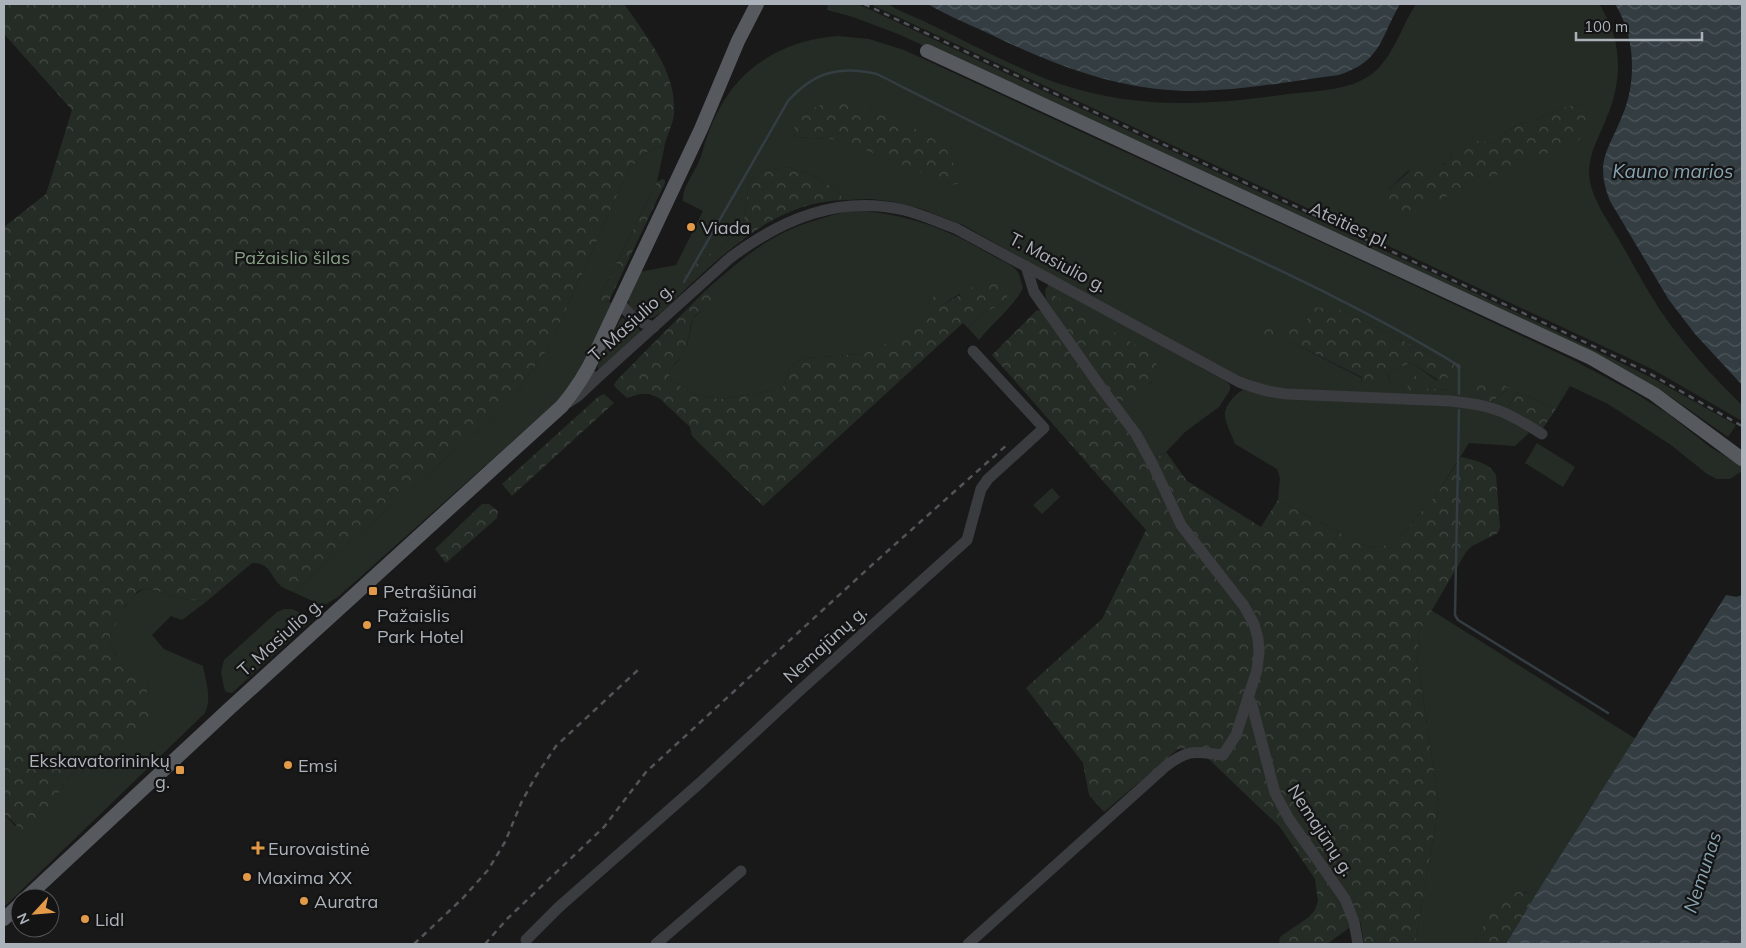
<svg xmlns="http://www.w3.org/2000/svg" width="1746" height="948" font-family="Mulish,sans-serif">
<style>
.grass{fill:#252c25;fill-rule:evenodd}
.forest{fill:url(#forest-crowns)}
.water{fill:url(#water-waves)}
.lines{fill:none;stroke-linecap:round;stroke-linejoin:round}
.stream{stroke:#333d42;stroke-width:2.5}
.minor{stroke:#3a3c3f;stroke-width:11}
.major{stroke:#56595e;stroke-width:14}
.rail{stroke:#515458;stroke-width:2.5;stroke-dasharray:6 5;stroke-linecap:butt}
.poi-dot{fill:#e29a49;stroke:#141415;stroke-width:2}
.labels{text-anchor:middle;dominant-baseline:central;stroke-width:4.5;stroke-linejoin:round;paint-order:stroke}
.street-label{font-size:18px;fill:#acb2b9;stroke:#141415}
.poi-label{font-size:18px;fill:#acb2b9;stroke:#141415;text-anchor:start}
.park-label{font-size:18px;fill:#87a285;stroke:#141415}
.water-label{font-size:19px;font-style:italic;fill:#87a3b0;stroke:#141415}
</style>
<defs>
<pattern id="forest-crowns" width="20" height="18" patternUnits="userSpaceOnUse" patternTransform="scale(1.25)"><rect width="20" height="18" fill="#252c25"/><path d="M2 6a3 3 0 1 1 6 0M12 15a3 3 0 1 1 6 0" fill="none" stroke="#424843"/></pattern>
<pattern id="water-waves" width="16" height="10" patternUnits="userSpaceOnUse" patternTransform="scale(1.25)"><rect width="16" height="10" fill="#333d42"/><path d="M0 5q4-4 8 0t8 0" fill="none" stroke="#4e575b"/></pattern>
</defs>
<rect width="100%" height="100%" fill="#19191a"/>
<g class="grass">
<polygon points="824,4 858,4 1539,323 1654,379 1736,425 1728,437 1671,397 1656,389 1317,225 898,34 853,17 827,10 828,6"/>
<path d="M 870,4 L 888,4 C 897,10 908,14 919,19 C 936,27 953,35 970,44 C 999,58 1029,73 1060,84 C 1138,110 1208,105 1288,94 C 1315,91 1349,91 1372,74 C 1394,56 1401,27 1416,4 L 1599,4 C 1623,40 1623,81 1606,119 C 1599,137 1589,153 1589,173 C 1590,197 1607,219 1618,238 C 1632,262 1645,287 1660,310 C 1684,345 1712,376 1742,405 L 1742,421 L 1652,369 ZM 1578,105 L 1585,107 L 1587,109 L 1387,191 L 1408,171 L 1440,165 L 1449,162 C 1450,158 1451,154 1454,151 C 1465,134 1480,145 1495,142 L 1511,128 L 1518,124 L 1531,122 L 1568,106 Z"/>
<path d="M 838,36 L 869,39 L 904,50 L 1381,270 L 1573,360 L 1633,392 L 1667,413 L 1710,447 L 1742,466 L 1742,471 L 1730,479 L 1717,479 L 1707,474 L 1671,445 L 1608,404 L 1570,386 L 1556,409 L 1518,392 L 1506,409 L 1491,402 L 1509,389 L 1483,401 L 1455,397 L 1453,390 L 1423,388 L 1414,395 L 1297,390 L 1269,387 L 1243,378 L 1053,276 L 963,225 L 922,209 L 894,202 L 871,199 L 844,200 L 837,190 L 816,177 L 788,167 L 759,171 L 749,182 L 744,220 L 736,235 L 687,270 L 684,275 L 691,284 C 682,292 663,313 654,317 C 642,322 627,310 628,297 C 629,289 636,279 639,272 L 676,265 L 703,211 L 683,201 C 681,189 695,172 700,159 C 703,152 704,144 707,137 C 710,127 715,116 721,106 C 744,63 790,39 838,36 ZM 812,109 L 951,184 L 841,140 L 795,137 C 790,124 803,116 812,109 ZM 1341,310 L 1450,364 L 1470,364 L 1447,378 L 1436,380 L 1411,362 L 1387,374 L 1391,383 L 1361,383 L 1362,378 L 1289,341 L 1306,323 Z"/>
<polygon points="665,144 657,182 599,299 603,303 609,301 612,304 576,377 560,399 338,597 326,604 319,604 293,592 490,420 519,389 550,345 629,169 647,152"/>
<path d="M 853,210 C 907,214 947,228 993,256 C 1000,260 1011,264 1016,270 C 1020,273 1021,283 1023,288 C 1016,304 991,325 979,340 L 968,328 L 983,314 L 1007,300 L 959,294 L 943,305 L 934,297 L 929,302 L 926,312 L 897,339 L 863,354 L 804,358 L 791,366 L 782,389 L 720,399 L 692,394 L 669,379 L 670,369 L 679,360 L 687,344 L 693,318 L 701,311 L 709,290 L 705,291 C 729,270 754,247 783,233 C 805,222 829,216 853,210 Z"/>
<polygon points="1049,284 1227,382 1230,385 1230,390 1219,407 1185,432 1166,452 1155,458 1117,404 1151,383 1158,373 1045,290"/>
<path d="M 621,318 L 623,318 C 628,323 639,327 641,332 L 598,370 L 598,365 Z"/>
<path d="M 1243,390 L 1278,397 L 1470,407 C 1493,412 1511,420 1529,433 L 1515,446 L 1469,443 L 1437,494 L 1403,532 L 1389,544 L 1378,548 L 1365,546 L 1278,500 L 1280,478 L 1277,469 L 1235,444 C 1232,436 1226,425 1225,416 C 1224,406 1235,394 1243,390 Z"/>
<polygon points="1537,443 1575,467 1563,487 1525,463"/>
<polygon points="1052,488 1060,497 1042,514 1033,505"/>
<path d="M 146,588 L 189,600 L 207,601 L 182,620 L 171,616 L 152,635 L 164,649 L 203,666 C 206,682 212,698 205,713 L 4,907 L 4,814 L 15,826 L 57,797 L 67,778 L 77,770 L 110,757 L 152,714 L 144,702 L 148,686 L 146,680 C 133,669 104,653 111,633 C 113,627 117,621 120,615 C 126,604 134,593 146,588 Z"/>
<polygon points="284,609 292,609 308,616 310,622 232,693 226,692 224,688 221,672 224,660 277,612"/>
<path d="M 1431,610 L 1636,739 L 1536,894 C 1529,893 1520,891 1513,892 C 1499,893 1480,933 1473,944 L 1415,944 L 1439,804 L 1417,658 L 1419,632 Z"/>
</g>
<g class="forest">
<path d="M 4,4 L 623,4 L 625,5 C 647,38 677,72 674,114 C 673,124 667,135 665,144 L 647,152 L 629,169 L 550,345 L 519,389 L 490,420 L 293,592 C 289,590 282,588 279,584 C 269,574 270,563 252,563 L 207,601 L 189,600 L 146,588 L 138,591 L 125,606 L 110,635 L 111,646 L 115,654 L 146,680 L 148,686 L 145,702 L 152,714 L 152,718 L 110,757 L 77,770 L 67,778 L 57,797 L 30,827 L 22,830 L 4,814 L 4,227 L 46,194 L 72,110 L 4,34 Z"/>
<path d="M 834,101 L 845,101 L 910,126 L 944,145 L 961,179 C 960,184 956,184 951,185 L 841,140 L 795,137 C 788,117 819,104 834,101 Z"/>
<path d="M 1578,105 L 1585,107 L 1587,109 L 1583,135 L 1580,139 L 1398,217 L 1391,216 L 1386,205 L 1385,199 L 1387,191 L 1412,169 L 1445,164 C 1452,160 1451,152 1456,147 C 1468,135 1481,144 1495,142 L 1511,128 L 1518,124 L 1531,122 L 1568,106 Z"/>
<path d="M 788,167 L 816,177 L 837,190 L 844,200 C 782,201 734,244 691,284 L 684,275 L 687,270 L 736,235 L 744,220 L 749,182 L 759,171 Z"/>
<polygon points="663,179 665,180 665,183 609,301 603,303 599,299 657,182"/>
<path d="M 983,281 L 1000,282 L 1007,296 L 1007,300 L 983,314 L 968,328 L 963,323 L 763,506 L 692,436 L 690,427 L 659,398 L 649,394 L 640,394 L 627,398 L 614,386 L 616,381 L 705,291 L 709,290 L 714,295 L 713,302 L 708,309 C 688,313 692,327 687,343 C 684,354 678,361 670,369 L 669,379 L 692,394 L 720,399 L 782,389 L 791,366 L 804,358 L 863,354 L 896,339 L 925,312 L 929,302 L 934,296 L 943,305 Z"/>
<path d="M 1045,290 L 1147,352 L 1159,367 C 1158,385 1131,395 1117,404 L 1046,299 Z"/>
<polygon points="1312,307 1341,310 1450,364 1470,363 1471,370 1447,378 1441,382 1411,362 1387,374 1391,384 1361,384 1362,377 1289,341 1262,336 1263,327 1306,323"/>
<path d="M 1037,310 L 1042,312 C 1076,363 1116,410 1148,462 L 1166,452 L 1187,481 L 1261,527 L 1278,500 L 1365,546 L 1378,548 L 1389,544 L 1403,532 L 1437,494 L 1461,457 C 1474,460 1490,463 1496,475 L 1500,527 L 1498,533 L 1472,546 L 1466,552 L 1419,632 L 1417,659 L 1439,804 L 1415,944 L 1364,944 L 1360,920 L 1327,944 L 1279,944 L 1280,937 L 1309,917 L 1315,910 L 1318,901 L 1315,879 L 1280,827 L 1197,748 L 1178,749 L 1104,812 L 1089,795 L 1083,763 L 1026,688 L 1102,619 L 1146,530 L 992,355 Z"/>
<polygon points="1412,370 1423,388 1453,390 1455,397 1414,395 1408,388 1404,372"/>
<polygon points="1481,376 1510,388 1491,402 1483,401 1469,392"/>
<polygon points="1518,392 1556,409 1541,431 1506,409"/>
<polygon points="604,394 614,403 512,496 502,484 598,397"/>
<polygon points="482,504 489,504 498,511 497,518 446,563 435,549"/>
<path d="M 1512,891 L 1536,894 L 1506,944 L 1473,944 C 1482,929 1495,899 1512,891 Z"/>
</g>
<g class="water">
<path d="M 928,4 L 1400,4 C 1380,38 1382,61 1339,75 C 1290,81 1241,91 1192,91 C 1122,91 1059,67 996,37 C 974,26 949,17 928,4 Z"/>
<path d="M 1615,4 L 1742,4 L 1742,385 L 1695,334 L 1669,300 L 1610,201 C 1594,160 1609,150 1623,114 C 1637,80 1635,35 1615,4 Z"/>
<polygon points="1726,595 1736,597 1742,595 1742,944 1506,944 1536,894"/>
</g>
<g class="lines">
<g class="stream">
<path d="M 684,282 L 788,101 C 814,72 840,65 877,74 C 983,128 1089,180 1196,231 C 1284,272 1373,313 1456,364 L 1459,369 L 1459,394"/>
<polyline points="1459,410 1455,615 1458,620 1608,713"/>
</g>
<g class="minor">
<path d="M 620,302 C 629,316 638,322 654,327"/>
<path d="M 587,372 L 596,379 L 730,258 C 782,219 838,195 904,210 C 921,214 938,222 955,228 L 1239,382 C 1255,388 1270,393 1287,394 L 1451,401 C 1466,403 1480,404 1494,409 C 1511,414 1527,425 1542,434"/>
<polyline points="567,403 578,396 596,379"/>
<polyline points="1248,697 1252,705 1275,793 1289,819 1345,899 1354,922 1358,944"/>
<polyline points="526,940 559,907 701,782 796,694 967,540 981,489 988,479 1044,428 973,351"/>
<polyline points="656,944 741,871"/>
<path d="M 968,944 L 1166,766 C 1190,748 1195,752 1223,755 L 1236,735 L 1257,670 L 1259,652 L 1258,638 L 1254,624 L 1244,606 L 1181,525 L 1153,465 L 1136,434 L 1102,389 L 1034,292 L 1026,266"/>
</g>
<g class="major">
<polyline points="927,51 1591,358 1654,394 1742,459"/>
<path d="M 26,898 L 230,708 L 562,406 C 576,389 587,372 596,352 L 701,129 L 738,41 L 757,4"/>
<polyline points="4,919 20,904"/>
</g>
<g class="rail">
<polyline points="864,4 1572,336 1647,372 1742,426"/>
<polyline points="414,944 463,898 488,870 505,842 522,801 536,776 556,746 639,669"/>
<polyline points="485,944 508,918 604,827 646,772 873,564 1009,443"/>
</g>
</g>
<g class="poi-dot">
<circle cx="691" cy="227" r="5"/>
<rect x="368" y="586" width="10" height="10" rx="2.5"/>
<circle cx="367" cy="625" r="5"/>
<circle cx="288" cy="765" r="5"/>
<rect x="175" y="765" width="10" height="10" rx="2.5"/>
<path d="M255.5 840.5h5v5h5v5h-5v5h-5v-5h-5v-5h5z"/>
<circle cx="247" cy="877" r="5"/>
<circle cx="304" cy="901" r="5"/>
<circle cx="85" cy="919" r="5"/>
</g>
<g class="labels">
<g class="street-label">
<text transform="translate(1350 225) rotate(25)">Ateities pl.</text>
<text transform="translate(1058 262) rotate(28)">T. Masiulio g.</text>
<text transform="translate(631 322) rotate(-42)">T. Masiulio g.</text>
<text transform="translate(280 637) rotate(-42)">T. Masiulio g.</text>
<text transform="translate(825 644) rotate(-42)">Nemajūnų g.</text>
<text transform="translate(1321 830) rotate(57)">Nemajūnų g.</text>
</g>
<g class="poi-label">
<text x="701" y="227">Viada</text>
<text x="383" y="591">Petrašiūnai</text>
<text x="377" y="615">Pažaislis<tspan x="377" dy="21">Park Hotel</tspan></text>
<text x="170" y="760" text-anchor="end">Ekskavatorininkų<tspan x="170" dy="21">g.</tspan></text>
<text x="298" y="765">Emsi</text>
<text x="268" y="848">Eurovaistinė</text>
<text x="257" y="877">Maxima XX</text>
<text x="314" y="901">Auratra</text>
<text x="95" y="919">Lidl</text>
</g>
<g class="park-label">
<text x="292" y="257">Pažaislio šilas</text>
</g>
<g class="water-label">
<text x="1673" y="171">Kauno marios</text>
<text transform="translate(1702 872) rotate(-72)">Nemunas</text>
</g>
</g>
<rect width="1746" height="948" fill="none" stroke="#acb2b9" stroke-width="10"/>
<g transform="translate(35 913) rotate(244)"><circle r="24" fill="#141415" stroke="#515357"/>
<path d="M0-4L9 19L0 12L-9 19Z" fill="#e29a49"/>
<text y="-8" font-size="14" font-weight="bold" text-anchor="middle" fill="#acb2b9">N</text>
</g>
<path d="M1576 32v8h126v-8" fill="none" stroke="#acb2b9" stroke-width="2.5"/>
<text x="1584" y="32" font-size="15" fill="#acb2b9" stroke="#141415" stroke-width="4" paint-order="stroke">100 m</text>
</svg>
